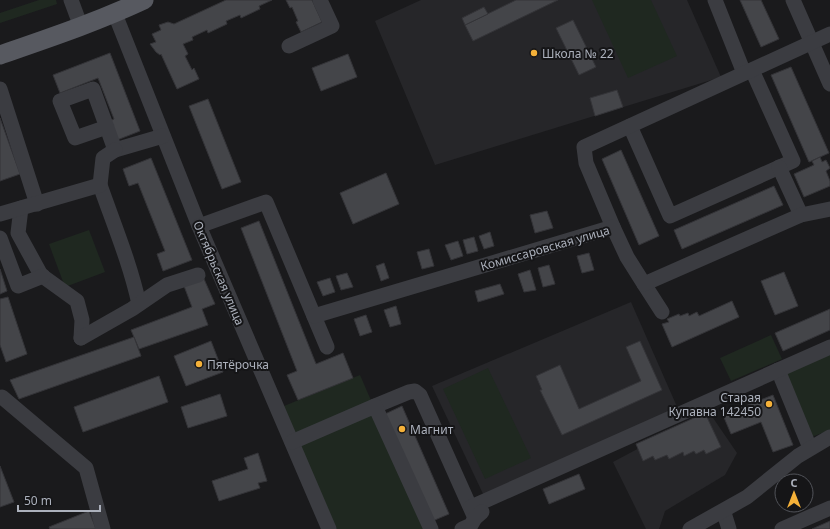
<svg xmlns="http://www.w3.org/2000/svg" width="830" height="529" font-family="'Noto Sans',sans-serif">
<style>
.built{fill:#262629}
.green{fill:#1f2820}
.building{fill:#444549;stroke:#343438}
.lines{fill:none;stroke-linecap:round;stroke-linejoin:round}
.minor{stroke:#3b3c41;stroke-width:15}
.major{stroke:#575960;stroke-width:19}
.poi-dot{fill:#f5b139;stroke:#151517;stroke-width:1.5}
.labels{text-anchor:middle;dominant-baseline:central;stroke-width:4;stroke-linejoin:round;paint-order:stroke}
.poi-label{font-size:12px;fill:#acb1bc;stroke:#151517;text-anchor:start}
.street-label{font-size:12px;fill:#acb1bc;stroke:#151517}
</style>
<rect width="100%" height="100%" fill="#1a1a1c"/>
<g class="built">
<polygon points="421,0 687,0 721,77 435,165 375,21"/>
<polygon points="631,302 678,409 485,498 432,386"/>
<polygon points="711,415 737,453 725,475 665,511 659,529 646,529 613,462 675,429"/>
</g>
<g class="green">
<polygon points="39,0 56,0 57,4 0,23 0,13"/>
<polygon points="592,0 651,0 677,56 628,78"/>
<polygon points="89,230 105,272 65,287 49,244"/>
<polygon points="771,335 782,359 731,381 720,358"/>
<polygon points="830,353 830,430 809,438 783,373"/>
<polygon points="488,368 531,458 485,479 443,389"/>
<polygon points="360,375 427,529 335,529 284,406"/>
</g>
<g class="building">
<polygon points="226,0 272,0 259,6 260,9 241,18 240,15 226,21 227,24 208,33 207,30 192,37 193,40 183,44 188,54 185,56 192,70 194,68 199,79 177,89 161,54 160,55 156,52 150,44 156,42 152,34 161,30 159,25 168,22 174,24"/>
<polygon points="286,0 312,0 322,22 301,32 296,22 298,21 292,7 290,8"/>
<polygon points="516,0 558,0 473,41 465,25"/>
<polygon points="740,0 761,0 779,39 761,47"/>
<polygon points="484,7 488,14 465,25 462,18"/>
<polygon points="573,20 596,67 579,75 556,28"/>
<polygon points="110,53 140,131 117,140 110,121 114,119 98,78 60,93 53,75"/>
<polygon points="348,54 357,77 321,91 312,68"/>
<polygon points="791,67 829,153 809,162 771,75"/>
<polygon points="617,90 623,107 595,116 590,98"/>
<polygon points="208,99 241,182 222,189 189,106"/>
<polygon points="0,118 20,174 0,181"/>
<polygon points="621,150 659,236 639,245 602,159"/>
<polygon points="820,157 822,162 826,160 830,168 826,171 830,181 830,186 804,197 794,174 814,165 812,161"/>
<polygon points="151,158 192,260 163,271 157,254 165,251 138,183 129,186 123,169"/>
<polygon points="386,173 399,204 353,224 340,193"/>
<polygon points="774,186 783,205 682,249 674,230"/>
<polygon points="547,211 553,228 535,233 530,215"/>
<polygon points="259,221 316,364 343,353 353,378 298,400 287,375 297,371 241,228"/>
<polygon points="490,232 494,246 484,249 479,236"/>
<polygon points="474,237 478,251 467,254 463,240"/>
<polygon points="458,241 463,256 451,260 445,245"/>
<polygon points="429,249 434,266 422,269 417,252"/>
<polygon points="589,253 594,270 582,273 577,256"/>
<polygon points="384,263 389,278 381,281 376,266"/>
<polygon points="549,265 555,284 543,287 538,268"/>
<polygon points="0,269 7,291 0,294"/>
<polygon points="530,270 536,290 524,292 518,274"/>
<polygon points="784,272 798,306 775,315 761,281"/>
<polygon points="347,273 353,287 341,290 336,276"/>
<polygon points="330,278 335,292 323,296 317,282"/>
<polygon points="204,279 215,304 202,309 208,325 139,349 131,330 192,307 184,286"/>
<polygon points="500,284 504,294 478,302 475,291"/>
<polygon points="8,297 27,354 6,362 0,345 0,299"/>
<polygon points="732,301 739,317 672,347 662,324 669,322 667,319 679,314 680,316 688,313 689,316 697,312 699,316"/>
<polygon points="396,306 401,324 390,327 384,310"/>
<polygon points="830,309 830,330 783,351 775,333"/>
<polygon points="366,315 372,332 360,336 354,319"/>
<polygon points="134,337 141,356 19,399 10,380"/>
<polygon points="211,341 223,372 186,386 174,356"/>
<polygon points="640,341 662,390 562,435 540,390 542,390 536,376 560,365 579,409 641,381 626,347"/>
<polygon points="159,376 168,402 83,432 74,407"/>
<polygon points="220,394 227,416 188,428 181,407"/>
<polygon points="773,395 793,445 773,452 761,422 731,434 723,415"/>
<polygon points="402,406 449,514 430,522 383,415"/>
<polygon points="705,413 721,447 706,454 704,450 696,454 694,451 684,456 683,452 669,459 667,455 655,460 653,456 643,461 636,444"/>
<polygon points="258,453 267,481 258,483 260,488 219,501 212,481 248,469 244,458"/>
<polygon points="0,466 14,502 0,507"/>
<polygon points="579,474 585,489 549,504 543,489"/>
<polygon points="89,511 96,529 50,529 49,527"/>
<polygon points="830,521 830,529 812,529"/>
</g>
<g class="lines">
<g class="minor">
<polyline points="71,0 81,27"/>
<polyline points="715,0 744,73"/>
<polyline points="793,0 830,84"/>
<polyline points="115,14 199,226 329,529"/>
<polyline points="289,46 332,26 320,0"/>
<polyline points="0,89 37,204"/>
<polyline points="630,126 670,216 793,161 752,70"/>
<polyline points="107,127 75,138 60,101 93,89 115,150 163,136"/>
<polyline points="779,167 801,215"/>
<path d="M 100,185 C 114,225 130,263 139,304"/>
<polyline points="21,208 18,233 41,275 77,301 82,320 81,338"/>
<polyline points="0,214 100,185 103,158 115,150"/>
<polyline points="199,226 266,202 327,347"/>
<polyline points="613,227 586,163 584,147 830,34"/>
<polyline points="0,238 18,286 43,276"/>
<polyline points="644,284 662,312"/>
<polyline points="314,316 613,227 627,257 644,284 801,215 830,209"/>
<polyline points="81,338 132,309 167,285 198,275"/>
<polyline points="778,370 810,448"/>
<polyline points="0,398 2,397 86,468 103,529"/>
<polyline points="375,406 409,392 415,391 420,395 475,518"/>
<polyline points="292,442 375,406 431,529"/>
<polyline points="471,507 830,347"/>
<polyline points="725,516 729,529"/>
<polyline points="462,529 471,525 475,518 482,512"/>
<polyline points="690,529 747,497 798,456 830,437"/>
<polyline points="782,529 830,508"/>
</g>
<path class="major" d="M 0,55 C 49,38 97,22 144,0"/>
</g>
<g class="poi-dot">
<circle cx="534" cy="53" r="4"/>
<circle cx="199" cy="364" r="4"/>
<circle cx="769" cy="404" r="4"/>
<circle cx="402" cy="429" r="4"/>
</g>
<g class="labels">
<g class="poi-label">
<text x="542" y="53">Школа № 22</text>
<text x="207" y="364">Пятёрочка</text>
<text x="761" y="397" text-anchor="end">Старая<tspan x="761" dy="14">Купавна 142450</tspan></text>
<text x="410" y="429">Магнит</text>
</g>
<g class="street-label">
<text transform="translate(545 248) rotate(-16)">Комиссаровская улица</text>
<text transform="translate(219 273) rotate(67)">Октябрьская улица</text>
</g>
</g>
<g transform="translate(794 493)"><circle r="19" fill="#151517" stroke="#515359"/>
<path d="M0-3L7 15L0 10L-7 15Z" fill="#f5b139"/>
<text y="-6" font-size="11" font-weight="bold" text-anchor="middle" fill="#acb1bc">С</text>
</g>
<path d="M18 505v6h82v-6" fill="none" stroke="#acb1bc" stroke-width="2"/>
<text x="24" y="505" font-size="12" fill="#acb1bc" stroke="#151517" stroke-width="3" paint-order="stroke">50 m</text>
</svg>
